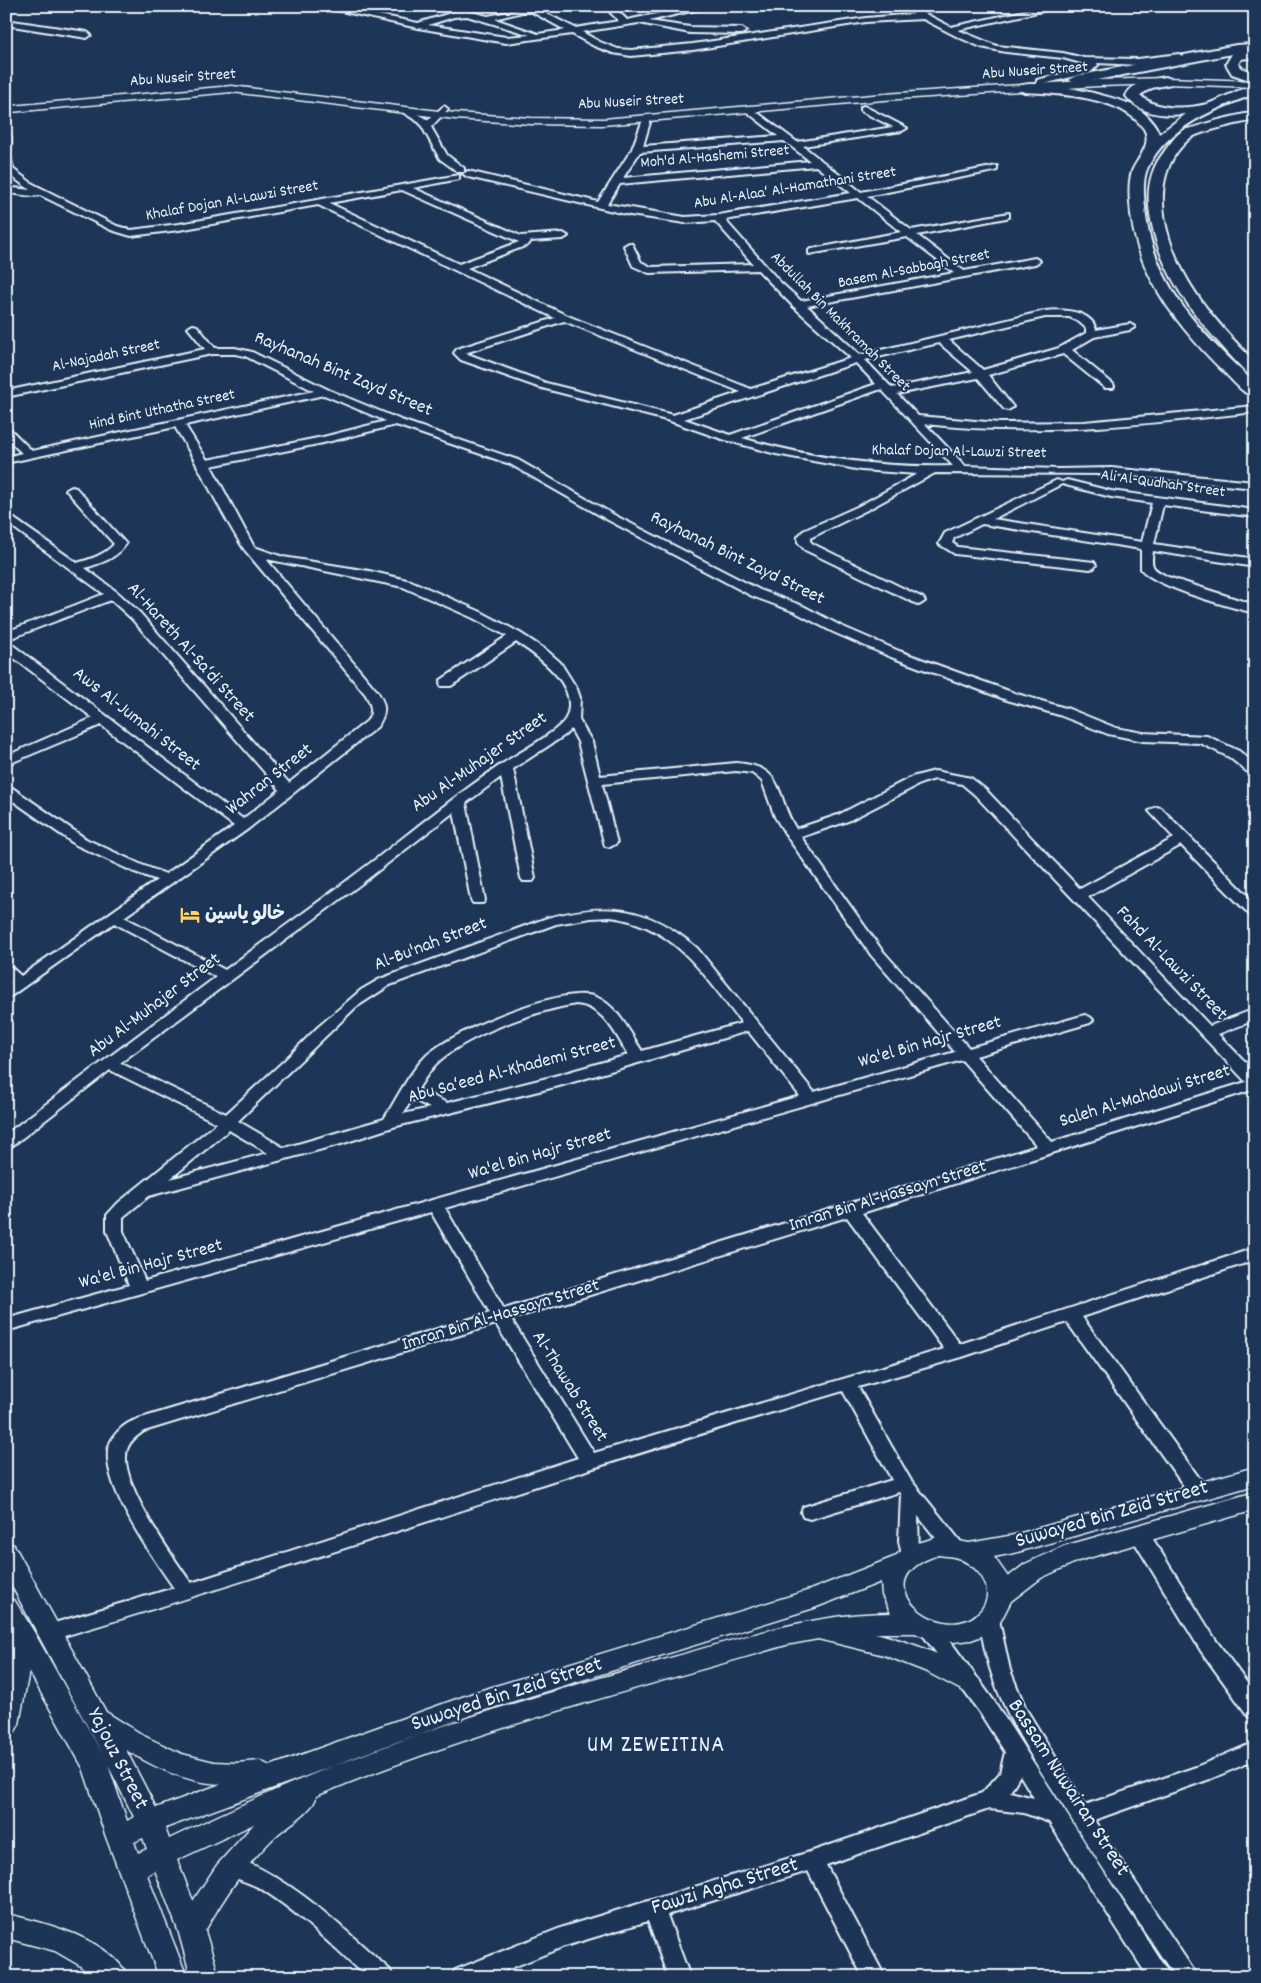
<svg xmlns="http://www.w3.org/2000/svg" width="1261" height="1983" font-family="Dekko,'Playpen Sans Arabic',sans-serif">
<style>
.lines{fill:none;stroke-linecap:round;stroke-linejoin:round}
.minor-casing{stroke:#e8f1f8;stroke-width:4}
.major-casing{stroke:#e8f1f8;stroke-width:3}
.highway-casing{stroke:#e8f1f8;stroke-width:4}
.minor{fill:#1d3557;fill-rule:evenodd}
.major{fill:#1d3557;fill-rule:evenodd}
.highway{fill:#1d3557;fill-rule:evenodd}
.labels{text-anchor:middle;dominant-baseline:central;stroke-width:4;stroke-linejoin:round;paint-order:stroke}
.far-street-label{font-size:16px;fill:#e8f1f8;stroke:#1d3557}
.street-label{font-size:19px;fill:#e8f1f8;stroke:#1d3557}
.poi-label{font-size:19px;font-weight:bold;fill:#e8f1f8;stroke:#1d3557;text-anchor:start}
.near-street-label{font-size:22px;fill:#e8f1f8;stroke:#1d3557}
.near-neighbourhood-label{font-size:24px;letter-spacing:1px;fill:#e8f1f8;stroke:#1d3557}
</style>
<rect width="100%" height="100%" fill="#1d3557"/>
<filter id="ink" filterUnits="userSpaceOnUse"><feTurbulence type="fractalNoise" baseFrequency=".02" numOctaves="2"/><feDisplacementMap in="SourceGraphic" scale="10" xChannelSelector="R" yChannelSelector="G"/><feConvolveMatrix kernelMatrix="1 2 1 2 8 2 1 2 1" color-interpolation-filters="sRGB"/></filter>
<g filter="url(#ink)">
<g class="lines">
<defs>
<g id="minor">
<path d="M 318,6 L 335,6 L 418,23 L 454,12 L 467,11 L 488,16 L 533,7 L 575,28 L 619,21 L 604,6 L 613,6 L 627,20 L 695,6 L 712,6 L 649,21 L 690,27 L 742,28 L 746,31 L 742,34 L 690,33 L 639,23 L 582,32 L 600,42 L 618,49 L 631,50 L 693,44 L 866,18 L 914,14 L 899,6 L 910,6 L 951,27 L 1047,6 L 1064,6 L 958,30 L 997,46 L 1063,53 L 1084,58 L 1138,59 L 1179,54 L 1183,57 L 1179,60 L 1138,65 L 1097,63 L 1098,65 L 1091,72 L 1040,85 L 1037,84 L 1037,80 L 1085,68 L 1088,65 L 1063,58 L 1006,52 L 981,47 L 958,37 L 923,19 L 866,22 L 693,50 L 631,56 L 613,53 L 594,46 L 572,34 L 506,43 L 418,28 ZM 522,12 L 532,12 L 565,30 L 538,34 L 495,19 ZM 467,16 L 530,35 L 506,37 L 428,25 L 454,17 Z"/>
<polygon points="6,20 87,32 91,35 87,38 6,25"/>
<polygon points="444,106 448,109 431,127 447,155 464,168 464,172 458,172 440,159 420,123 401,111 405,108 408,109 428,120"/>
<path d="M 864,106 L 907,128 L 902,131 L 803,146 L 861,192 L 997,166 L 997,170 L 994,171 L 867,196 L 911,230 L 1009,213 L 1009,217 L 1006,218 L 917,235 L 964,271 L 1035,258 L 1040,261 L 1035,264 L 807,306 L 860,355 L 1045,311 C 1061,309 1092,310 1096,330 L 1130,324 L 1135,327 L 1130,330 L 1094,337 L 1072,350 L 1113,384 L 1114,386 L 1113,388 L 1105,388 L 1063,354 L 988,375 L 1013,407 L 1008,410 L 1004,409 L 978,378 L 897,394 L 918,416 L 999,423 L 1084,422 L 1255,406 L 1255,412 C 1145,424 1036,437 925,424 L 965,466 L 1059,469 L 1111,468 L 1255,482 L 1255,488 L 1111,474 L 935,473 L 867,510 L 810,538 L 810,541 L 813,544 L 923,598 L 925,601 L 919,605 L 805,550 L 798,542 L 798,537 L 803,531 L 859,506 L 917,474 L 861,470 L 776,454 L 722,439 L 670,421 L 538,387 L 461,360 L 454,353 L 457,349 L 555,318 L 318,205 L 179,230 L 131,236 L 111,230 L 40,195 C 34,198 15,193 6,193 L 6,187 L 30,190 L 6,172 L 6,156 L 11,159 L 13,169 L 33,184 L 117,226 L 131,230 L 179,224 L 459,175 L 459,179 L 413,188 L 521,236 L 563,233 L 568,236 L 563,239 L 531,241 L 528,245 L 467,268 L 568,316 L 751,389 L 851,358 L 794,307 L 758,270 L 649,273 L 633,266 L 624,246 L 629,243 L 632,244 L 641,262 L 651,267 L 753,264 L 715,221 L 685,223 L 630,215 L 468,177 L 463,174 L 468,171 L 598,202 L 632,149 L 644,117 L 650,117 L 651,119 L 643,146 L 778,136 L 747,112 L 746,110 L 750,107 L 797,142 L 893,127 L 861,111 L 861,107 ZM 784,141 L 810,161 L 623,178 L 640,152 ZM 816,166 L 851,193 L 718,215 L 685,217 L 607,204 L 620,184 ZM 402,190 L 517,241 L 519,242 L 459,264 L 329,203 ZM 858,198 L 901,232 L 812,249 L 809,250 L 809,254 L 907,237 L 954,273 L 801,301 L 780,282 L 725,220 ZM 1045,317 L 1069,317 L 1078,321 L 1086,328 L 1086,333 L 1059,348 L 983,370 L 949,340 ZM 564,321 L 741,392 L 673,415 L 546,383 L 465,353 ZM 939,343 L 973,372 L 892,388 L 865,360 ZM 856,363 L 876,384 L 730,435 L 684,419 ZM 881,389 L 953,466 C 881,468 811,458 742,438 Z"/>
<polygon points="6,133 11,136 11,149 6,152"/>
<path d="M 193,325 L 197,326 L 215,348 L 235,348 L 252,352 L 329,390 L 401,420 L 518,460 L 616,516 L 760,590 L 803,606 L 841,626 L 899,651 L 1017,694 L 1069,709 L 1116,728 L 1143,733 L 1207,736 L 1239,751 L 1255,764 L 1255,775 L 1250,774 L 1229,757 L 1200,743 L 1143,741 L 1108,734 L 1059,715 L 1007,700 L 891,657 L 833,632 L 795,612 L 752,596 L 608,520 L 510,464 L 396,425 L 323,443 L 211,466 L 254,547 L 283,557 L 369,571 L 411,581 L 481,612 L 520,633 L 546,650 L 560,662 L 577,689 L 580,698 L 579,720 L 592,742 L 600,776 L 736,763 C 786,766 775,796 796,829 L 838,815 L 912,777 L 935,771 L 966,777 L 971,778 L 985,789 L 1080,889 L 1174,838 L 1149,811 L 1156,807 L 1161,808 L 1255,903 L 1255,916 L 1250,915 L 1181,845 L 1088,897 L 1210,1026 L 1255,1009 L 1255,1020 L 1218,1034 L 1255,1072 L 1255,1089 L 862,1213 L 960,1344 L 1255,1248 L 1255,1260 L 1082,1317 L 1205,1486 L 1207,1491 L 1205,1496 L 1198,1498 L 1191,1496 L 1067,1322 L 962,1357 L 858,1387 L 910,1479 L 961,1542 L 963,1547 L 961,1552 L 954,1554 L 947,1552 L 918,1516 C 918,1526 920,1553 917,1560 L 910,1562 L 903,1560 L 899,1541 L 901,1494 L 899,1492 L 810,1519 L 803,1517 L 801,1512 L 803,1507 L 892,1480 L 843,1391 C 577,1469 316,1561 51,1640 L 44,1638 L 41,1632 L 44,1626 L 174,1588 C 153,1558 104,1489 108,1451 C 110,1436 124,1423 138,1419 L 490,1313 L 431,1212 L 6,1331 L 6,1319 L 129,1285 L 107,1231 L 107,1215 L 118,1203 L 217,1123 L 110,1070 L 12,1146 L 6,1147 L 6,1134 L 216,977 L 114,923 L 11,996 L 6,998 L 6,986 L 11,983 L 6,978 L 6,965 L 11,967 L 21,976 L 157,880 L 132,871 L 76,845 L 6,796 L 6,786 L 11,787 L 86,839 L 142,865 L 166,874 L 234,826 L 101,725 L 6,765 L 6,756 L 93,718 L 6,652 L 6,642 L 10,643 L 243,819 L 280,790 L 132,619 L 111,600 L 6,640 L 6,632 L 104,594 L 6,522 L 6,513 L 77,563 C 90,559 105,555 114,544 L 66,490 L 72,487 L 76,488 L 126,544 C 116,559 101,563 85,568 L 117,592 L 140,613 L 289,783 L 367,721 C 374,712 371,705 366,695 L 244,549 C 219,510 200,467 175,427 L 6,463 L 6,457 L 22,453 L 6,438 L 6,428 L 10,429 L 32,451 L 314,391 L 245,356 L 235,354 L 212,354 L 6,397 L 6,391 L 205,349 L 188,328 ZM 324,395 L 386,421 L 323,437 L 207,460 L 185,425 ZM 266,559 L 403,587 L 473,618 L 507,636 L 441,680 L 440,683 L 441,686 L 451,686 L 516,642 C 538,656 581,686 566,718 C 560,731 515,755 502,764 C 460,792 421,824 381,855 C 330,894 277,932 225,970 L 124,917 L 248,829 L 377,727 C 387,713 386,705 377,691 ZM 571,729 L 578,742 L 605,846 L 610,847 L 617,843 L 602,784 L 736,771 L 752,773 L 762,781 L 775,817 L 786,835 L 871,955 L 955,1052 L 814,1092 L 697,948 C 647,906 609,902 547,918 L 380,979 L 361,990 L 317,1028 L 285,1060 L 226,1114 L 120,1063 L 361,884 L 454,812 L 471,900 L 473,903 L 483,903 L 485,900 L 466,803 L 501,777 L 521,878 L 523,881 L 533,881 L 535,878 L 513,769 L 565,735 ZM 935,779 L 962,784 L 975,795 L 1246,1082 L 1052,1142 L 976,1056 L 1090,1023 L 1093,1020 L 1090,1017 L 1085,1015 L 969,1048 L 881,949 L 801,837 L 848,821 L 922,783 ZM 610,917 C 675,925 704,975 742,1023 L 642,1051 C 630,1033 617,1005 596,997 C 563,984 451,1032 426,1056 C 409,1073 397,1098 384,1119 L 284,1148 L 238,1121 L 356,1007 L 390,985 L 556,924 L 591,918 ZM 576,1004 C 603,1006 616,1034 628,1055 L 551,1077 L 447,1103 L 418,1089 C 424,1080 430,1069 439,1061 C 471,1033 535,1011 576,1004 ZM 748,1031 L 800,1096 L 145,1281 L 123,1231 L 123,1217 L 149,1196 L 341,1144 L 393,1127 L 559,1086 ZM 962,1060 L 1037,1146 L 504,1309 L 445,1208 ZM 412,1099 L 430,1108 L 403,1114 ZM 229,1130 L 268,1153 L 170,1179 ZM 847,1217 L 944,1349 L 594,1453 L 511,1319 ZM 496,1324 L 578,1458 L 191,1583 C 174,1558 114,1477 128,1447 C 131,1440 138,1435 144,1431 Z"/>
<path d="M 1057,480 L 1062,482 L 1067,480 L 1111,491 L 1255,510 L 1255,517 L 1163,505 L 1154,544 L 1255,559 L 1255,567 L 1153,551 C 1150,568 1153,569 1168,577 L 1255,605 L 1255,613 C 1230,607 1155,587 1141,569 L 1141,549 L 982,524 L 954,538 L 952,543 L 958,547 L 1094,562 L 1096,565 L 1094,568 L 1090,569 L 955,554 L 939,544 L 945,533 ZM 1062,484 L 1111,497 L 1152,503 L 1142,542 L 993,519 Z"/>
<polygon points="1139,1526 1146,1528 1215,1639 1255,1694 1255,1718 1248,1716 1201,1651 1132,1538 1130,1533 1132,1528"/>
<path d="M 989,1612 L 996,1614 L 999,1620 L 1010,1670 L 1026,1709 L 1085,1805 L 1196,1767 L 1255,1742 L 1255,1760 L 1210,1779 L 1094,1820 L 1198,1977 L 1175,1977 C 1137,1919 1098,1862 1062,1804 C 1029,1753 994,1701 983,1640 C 981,1631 978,1623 982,1614 Z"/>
<path d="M 930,1621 L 937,1623 L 994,1701 L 1171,1977 L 1148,1977 L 1049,1822 L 1024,1813 L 989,1809 L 826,1865 L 885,1977 L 863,1977 L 808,1871 L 667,1915 L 690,1977 L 668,1977 L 648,1921 L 565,1946 L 489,1977 L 452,1977 L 455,1970 L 563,1927 L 813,1851 L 982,1793 L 1000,1773 L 1005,1752 L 980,1713 L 923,1635 L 920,1629 L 923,1623 ZM 1020,1775 L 1034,1798 L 1010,1792 Z"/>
<path d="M 232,1856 C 294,1879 341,1927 390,1970 L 393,1977 L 366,1977 C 333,1947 301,1914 263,1890 C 251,1882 228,1879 221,1865 L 225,1858 Z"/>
</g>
<g id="major">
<polygon points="1166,78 1255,81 1255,87 1166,84 1098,86 884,100 603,125 531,124 455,119 232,92 11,112 6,110 7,107 11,106 232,86 455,113 531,118 603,119 884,94 1098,80"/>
<path d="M 1255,1467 L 1255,1485 L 1014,1553 L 994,1557 L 1008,1577 L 1025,1564 L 1064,1546 L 1255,1492 L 1255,1510 L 1078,1561 L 1041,1578 L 1011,1601 L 999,1624 L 989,1633 L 971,1640 L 954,1642 L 932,1640 L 915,1633 L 875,1633 C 900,1639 972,1662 983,1685 L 980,1692 L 971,1695 L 927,1672 L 884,1655 L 818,1639 L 786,1645 C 628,1691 468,1732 316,1796 C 316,1808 289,1825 279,1833 C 248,1861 225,1895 205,1931 L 219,1977 L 191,1977 L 178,1930 L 155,1870 L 147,1875 L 187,1977 L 159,1977 L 106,1837 L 83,1768 L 29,1671 L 19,1724 L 15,1731 L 6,1734 L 6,1664 L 12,1641 L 6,1631 L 6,1598 L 15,1601 L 34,1632 L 103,1755 L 6,1575 L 6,1543 L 14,1545 L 106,1712 L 146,1737 L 182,1754 L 214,1762 L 236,1763 L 260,1761 L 270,1766 L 479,1691 L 810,1590 L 894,1557 L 906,1547 L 938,1537 L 969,1543 L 1014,1535 ZM 938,1555 C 945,1556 954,1556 960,1559 C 983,1569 999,1596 976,1615 C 940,1645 859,1581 938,1555 ZM 881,1582 L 882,1595 L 891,1613 C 811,1613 736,1640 660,1661 C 567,1687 474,1714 383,1747 C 310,1773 239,1806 169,1839 L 165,1828 L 482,1711 L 814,1608 ZM 126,1750 C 154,1767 187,1783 221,1784 L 156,1808 ZM 107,1763 L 134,1817 L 127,1821 L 108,1765 ZM 254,1824 L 217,1865 L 193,1901 L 177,1860 ZM 143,1838 L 147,1849 L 138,1853 L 134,1842 Z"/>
<path d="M 6,1914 C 43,1922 111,1939 128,1977 L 94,1977 L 79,1965 L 55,1951 L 6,1938 Z"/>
</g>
<g id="highway">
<polygon points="1255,44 1255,57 1241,59 1238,64 1242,68 1255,73 1255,82 1232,74 1226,64 1232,54 1076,84 1069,80 1076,76 1236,45"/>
<path d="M 1166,77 L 1173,81 L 1171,84 L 1152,88 L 1140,95 C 1156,111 1187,109 1207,104 C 1223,99 1238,89 1255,85 L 1255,94 C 1216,108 1167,127 1148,167 C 1142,179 1144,195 1145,208 C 1152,284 1201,334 1255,383 L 1255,397 C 1242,394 1230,377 1220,368 C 1174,322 1133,269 1130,202 C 1129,192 1129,181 1132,171 C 1137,159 1153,144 1144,129 C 1122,96 1060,94 1024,92 L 1017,88 C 1028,75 1118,97 1134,106 C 1144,112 1155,122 1159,134 L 1186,114 C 1165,116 1140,115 1126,96 C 1132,81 1152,80 1166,77 Z"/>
<path d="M 1255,112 L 1255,120 C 1241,123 1199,131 1189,139 C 1141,181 1168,255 1200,299 C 1216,322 1235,342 1255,362 L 1255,377 L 1249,375 C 1206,330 1163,284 1151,220 C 1146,195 1148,172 1164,152 C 1169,145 1175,136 1181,132 C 1185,129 1192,128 1196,127 C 1215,120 1234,116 1255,112 Z"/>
</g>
</defs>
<use href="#minor" class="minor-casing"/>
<use href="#major" class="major-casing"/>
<use href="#highway" class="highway-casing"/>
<use href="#minor" class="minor"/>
<use href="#major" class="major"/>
<use href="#highway" class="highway"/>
</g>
</g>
<defs>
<symbol id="hotel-bare" viewBox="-9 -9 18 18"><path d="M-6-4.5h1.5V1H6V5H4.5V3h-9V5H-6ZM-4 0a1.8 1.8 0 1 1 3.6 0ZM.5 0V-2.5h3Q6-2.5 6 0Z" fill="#ffd166" stroke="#1d3557" stroke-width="2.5" paint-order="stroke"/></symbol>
</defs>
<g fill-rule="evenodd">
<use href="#hotel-bare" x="176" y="901" width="28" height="28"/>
</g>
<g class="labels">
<g class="far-street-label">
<text transform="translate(1035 71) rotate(-4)">Abu Nuseir Street</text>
<text transform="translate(183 78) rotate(-4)">Abu Nuseir Street</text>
<text transform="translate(631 102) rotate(-3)">Abu Nuseir Street</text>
<text transform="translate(715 157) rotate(-5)">Moh'd Al-Hashemi Street</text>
<text transform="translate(795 188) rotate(-9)">Abu Al-Alaa‘ Al-Hamathani Street</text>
<text transform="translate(232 201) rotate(-10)">Khalaf Dojan Al-Lawzi Street</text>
<text transform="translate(914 269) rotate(-11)">Basem Al-Sabbagh Street</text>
<text transform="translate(840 322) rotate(45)">Abdullah Bin Makhramah Street</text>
<text transform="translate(106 356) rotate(-12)">Al-Najadah Street</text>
<text transform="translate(162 410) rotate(-12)">Hind Bint Uthatha Street</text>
<text transform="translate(959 452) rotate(1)">Khalaf Dojan Al-Lawzi Street</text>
<text transform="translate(1163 484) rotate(8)">Ali Al-Qudhah Street</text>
</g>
<g class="street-label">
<text transform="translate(343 375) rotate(23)">Rayhanah Bint Zayd Street</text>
<text transform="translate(737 559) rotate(26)">Rayhanah Bint Zayd Street</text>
<text transform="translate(190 653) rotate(48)">Al-Hareth Al-Sa‘di Street</text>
<text transform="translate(136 720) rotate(38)">Aws Al-Jumahi Street</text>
<text transform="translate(480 763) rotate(-35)">Abu Al-Muhajer Street</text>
<text transform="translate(270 780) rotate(-38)">Wahran Street</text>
<text transform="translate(431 945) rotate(-21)">Al-Bu'nah Street</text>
<text transform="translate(1171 964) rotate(46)">Fahd Al-Lawzi Street</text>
<text transform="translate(155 1006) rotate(-37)">Abu Al-Muhajer Street</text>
<text transform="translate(930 1043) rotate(-16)">Wa'el Bin Hajr Street</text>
<text transform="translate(512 1071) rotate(-15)">Abu Sa‘eed Al-Khademi Street</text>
<text transform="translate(1145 1097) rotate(-17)">Saleh Al-Mahdawi Street</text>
<text transform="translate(540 1155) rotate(-16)">Wa'el Bin Hajr Street</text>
<text transform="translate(888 1197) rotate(-17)">Imran Bin Al-Hassayn Street</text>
<text transform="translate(151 1265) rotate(-15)">Wa'el Bin Hajr Street</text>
<text transform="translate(501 1316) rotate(-17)">Imran Bin Al-Hassayn Street</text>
<text transform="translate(569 1387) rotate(58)">Al-Thawab Street</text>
</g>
<g class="poi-label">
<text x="205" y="915">خالو ياسين</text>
</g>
<g class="near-street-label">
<text transform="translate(1112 1515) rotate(-16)">Suwayed Bin Zeid Street</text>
<text transform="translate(507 1695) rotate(-18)">Suwayed Bin Zeid Street</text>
<text transform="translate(117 1759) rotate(63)">Yajouz Street</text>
<text transform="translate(1068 1788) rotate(57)">Bassam Nuwairan Street</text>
<text transform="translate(725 1887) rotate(-17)">Fawzi Agha Street</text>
</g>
<g class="near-neighbourhood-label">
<text x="656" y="1746">UM ZEWEITINA</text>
</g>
</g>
<rect width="1261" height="1983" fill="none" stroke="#1d3557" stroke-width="25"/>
<rect x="12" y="12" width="1236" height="1958" fill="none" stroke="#e8f1f8" stroke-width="2" filter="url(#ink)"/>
</svg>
